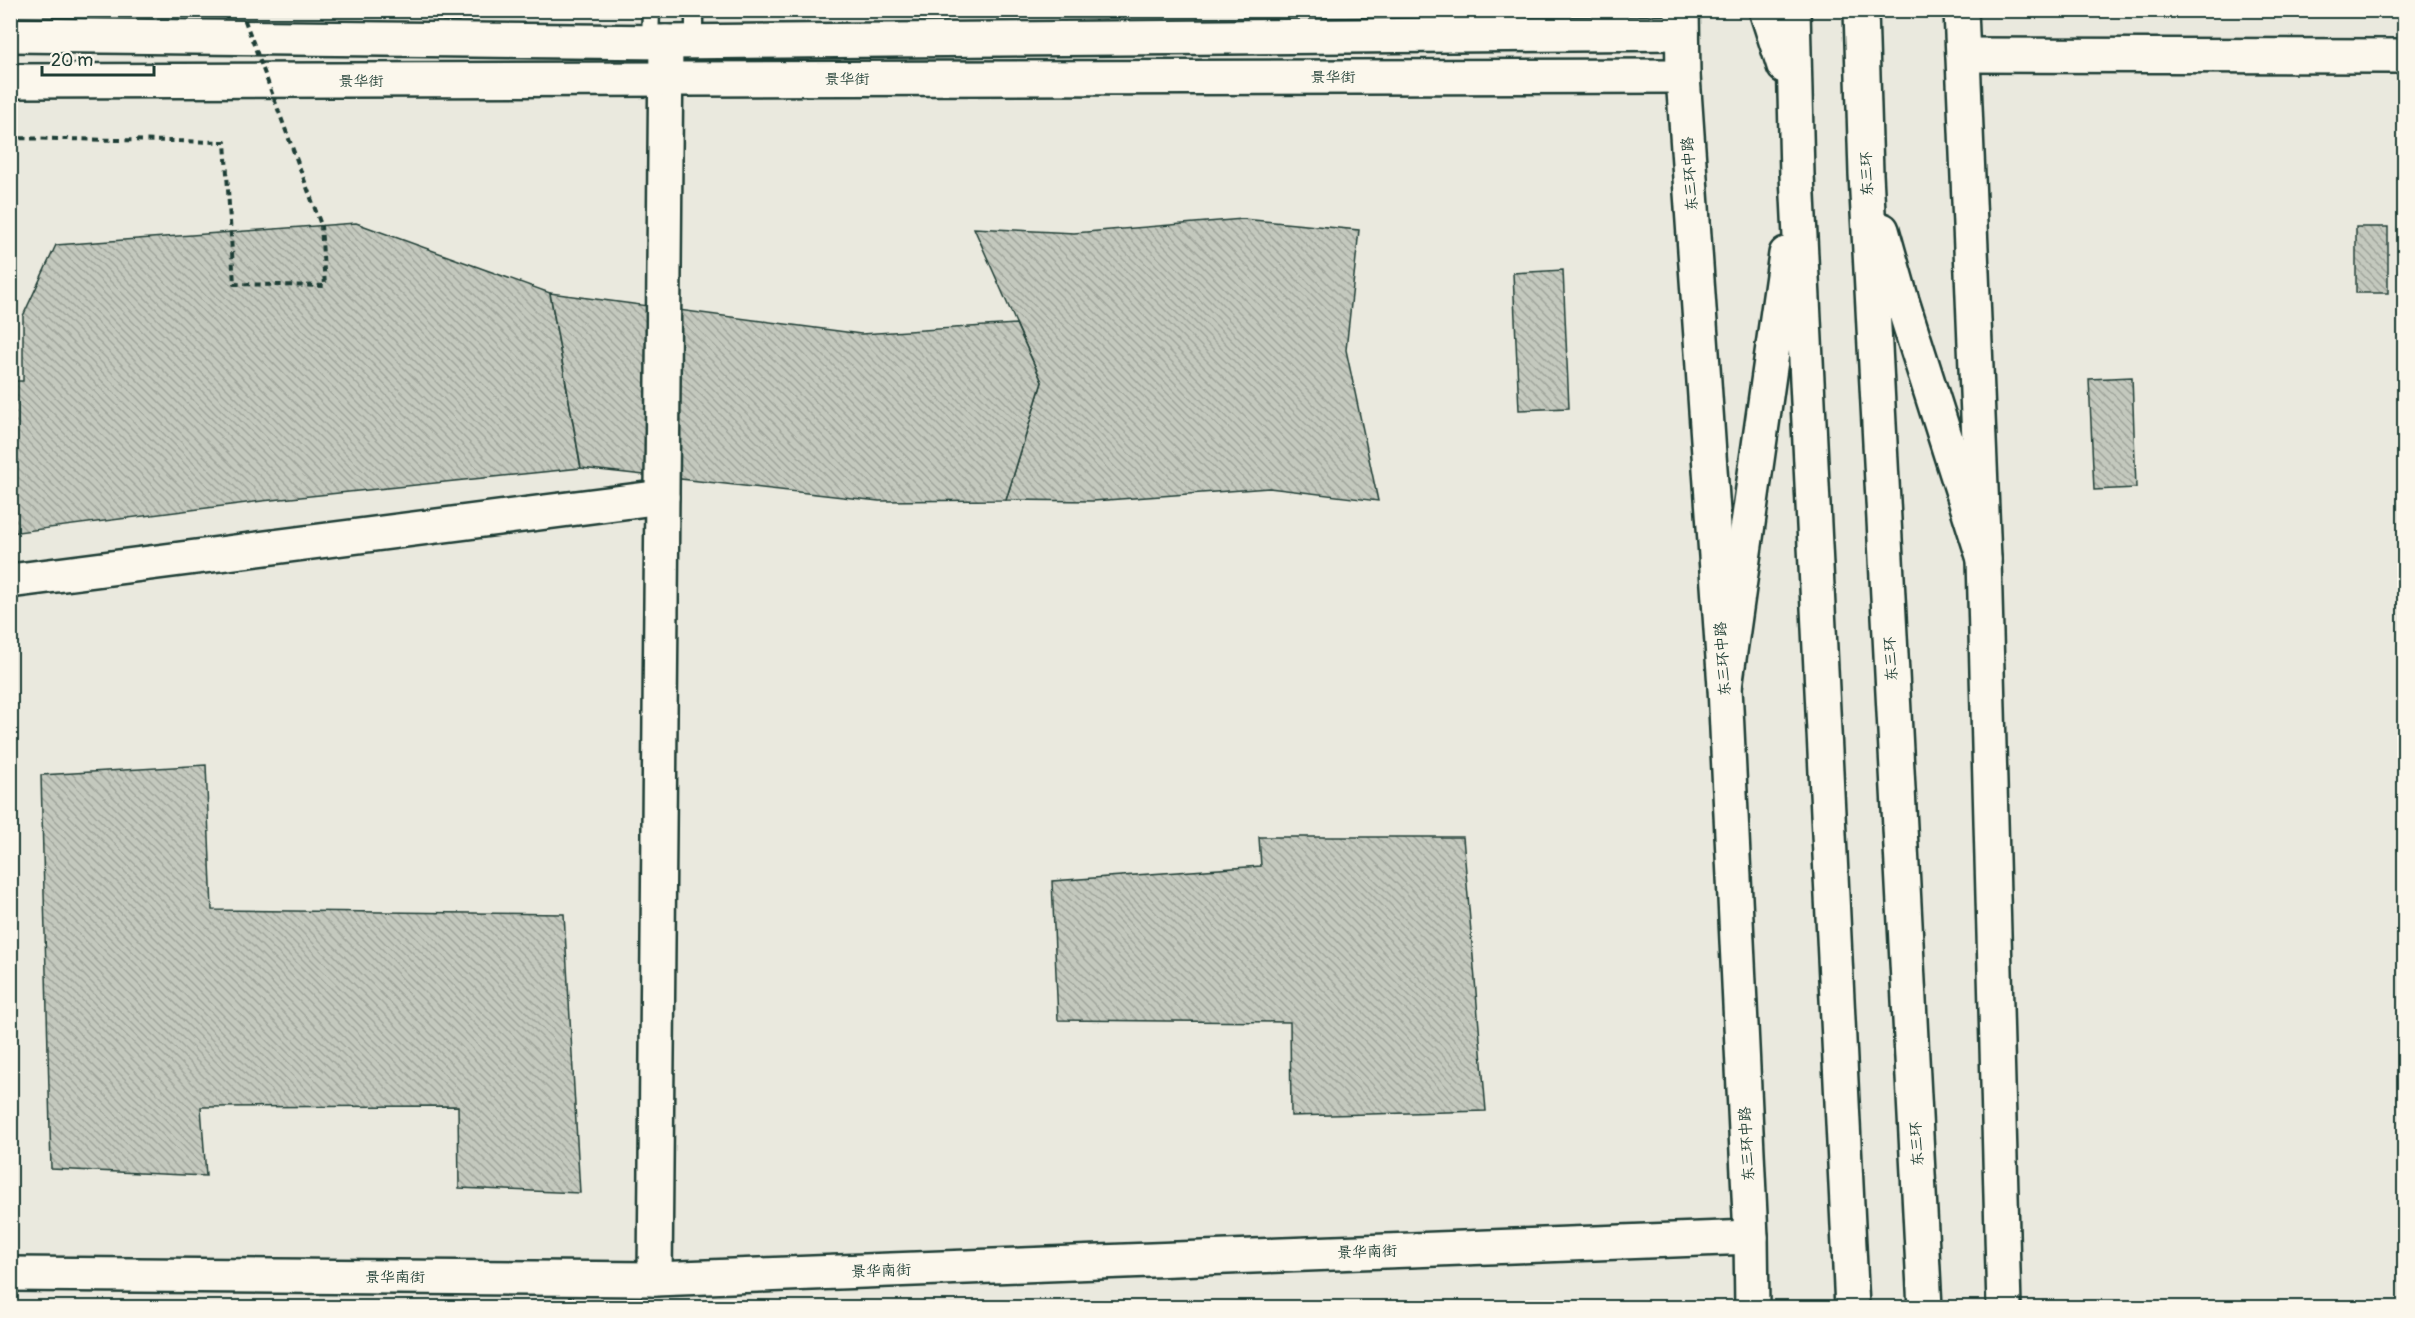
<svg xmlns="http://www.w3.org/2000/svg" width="2415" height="1318" font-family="Pangolin,'LXGW WenKai TC',sans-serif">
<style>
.built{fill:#eae9de}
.building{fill:url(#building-back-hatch);stroke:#1f3d34;stroke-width:1.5}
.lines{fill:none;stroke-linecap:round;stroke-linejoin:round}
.service-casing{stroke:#1f3d34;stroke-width:21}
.minor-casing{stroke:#1f3d34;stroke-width:38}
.tertiary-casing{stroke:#1f3d34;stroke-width:38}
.secondary-casing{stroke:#1f3d34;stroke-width:38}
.trunk-casing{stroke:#1f3d34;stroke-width:38}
.path{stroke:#1f3d34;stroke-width:4;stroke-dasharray:6 4.5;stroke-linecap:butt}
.service{stroke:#fbf7ec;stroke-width:16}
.minor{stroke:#fbf7ec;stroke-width:33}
.tertiary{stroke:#fbf7ec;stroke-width:33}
.secondary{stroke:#fbf7ec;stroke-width:33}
.trunk{stroke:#fbf7ec;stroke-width:33}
.path-bridge{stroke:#1f3d34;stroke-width:4;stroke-dasharray:6 4.5;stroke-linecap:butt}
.labels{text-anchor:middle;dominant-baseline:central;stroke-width:5;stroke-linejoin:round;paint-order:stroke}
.street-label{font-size:15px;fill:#1f3d34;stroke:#fbf7ec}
</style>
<defs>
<pattern id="building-back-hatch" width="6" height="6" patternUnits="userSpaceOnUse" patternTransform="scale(1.5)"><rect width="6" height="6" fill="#c4c9be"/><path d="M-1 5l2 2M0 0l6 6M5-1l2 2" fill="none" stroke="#9fa49b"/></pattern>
</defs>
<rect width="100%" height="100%" fill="#fbf7ec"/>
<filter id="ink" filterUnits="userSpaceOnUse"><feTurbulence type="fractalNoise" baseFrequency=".0167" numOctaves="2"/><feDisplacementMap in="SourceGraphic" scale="12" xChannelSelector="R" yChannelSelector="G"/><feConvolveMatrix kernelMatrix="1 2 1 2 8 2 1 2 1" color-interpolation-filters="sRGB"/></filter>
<g filter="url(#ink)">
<polygon class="built" points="10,11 2404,11 2404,1307 11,1307"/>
<g class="building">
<polygon points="1243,219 1359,230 1346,350 1378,501 1269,488 1093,501 1006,500 1042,382 974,228 1074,233"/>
<polygon points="356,223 550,293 581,468 262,501 10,533 10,381 23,381 23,316 56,245"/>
<rect x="2356" y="227" width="32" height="66"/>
<polygon points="1563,270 1569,408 1519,410 1513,273"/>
<polygon points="550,293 861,334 1016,324 1042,382 1006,500 879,501 581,468"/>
<polygon points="2132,377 2136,488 2094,490 2089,379"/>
<polygon points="206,765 212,910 564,914 580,1193 459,1188 458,1106 201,1107 206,1176 51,1169 41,775"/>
<polygon points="1259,837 1463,837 1486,1111 1291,1116 1290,1022 1058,1020 1052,881 1261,866"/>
</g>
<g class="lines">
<defs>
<g id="service">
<polyline points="694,10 694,41"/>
<polyline points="650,41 651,10"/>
</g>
<g id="minor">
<polyline points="1963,55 2404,56"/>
<polyline points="10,581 662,497"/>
<polyline points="10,1274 655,1279 1751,1237"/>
<polyline points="655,1279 666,42"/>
</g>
<g id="tertiary">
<polyline points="1682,10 1683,76 1725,687 1751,1237 1752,1308"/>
<polyline points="1961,10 1984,559 2004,1308"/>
</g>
<g id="secondary">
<polyline points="10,35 666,42 1682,33"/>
<polyline points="10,81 1683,76"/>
</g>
<g id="trunk">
<polyline points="1766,10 1784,66"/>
<polyline points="1793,10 1797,175 1852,1308"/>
<polyline points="1861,10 1866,174 1925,1308"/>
<polyline points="1882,230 1902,301 1984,559"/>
<polyline points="1725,687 1786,254"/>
</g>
</defs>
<use href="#service" class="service-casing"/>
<use href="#minor" class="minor-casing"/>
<use href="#tertiary" class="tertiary-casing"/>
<use href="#secondary" class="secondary-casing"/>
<use href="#trunk" class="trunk-casing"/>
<polyline class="path" points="10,138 225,142 234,284 325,286 321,225"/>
<use href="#service" class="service"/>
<use href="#minor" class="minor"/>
<use href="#tertiary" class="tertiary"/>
<use href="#secondary" class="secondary"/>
<use href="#trunk" class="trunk"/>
<polyline class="path-bridge" points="241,10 321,225"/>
</g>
</g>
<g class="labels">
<g class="street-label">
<text x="1333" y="77">景华街</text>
<text x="847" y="79">景华街</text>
<text x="361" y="81">景华街</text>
<text transform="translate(1690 174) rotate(-94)">东三环中路</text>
<text transform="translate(1867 174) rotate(-92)">东三环</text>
<text transform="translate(1723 659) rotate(-94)">东三环中路</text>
<text transform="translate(1891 659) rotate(-93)">东三环</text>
<text transform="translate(1747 1144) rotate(-93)">东三环中路</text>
<text transform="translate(1917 1144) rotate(-93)">东三环</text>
<text transform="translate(1367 1252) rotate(-2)">景华南街</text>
<text transform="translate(881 1271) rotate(-2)">景华南街</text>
<text x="395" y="1277">景华南街</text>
</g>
</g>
<rect width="2415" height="1318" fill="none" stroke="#fbf7ec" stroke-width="36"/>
<rect x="18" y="18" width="2379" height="1282" fill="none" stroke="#1f3d34" stroke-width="2" filter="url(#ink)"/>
<path d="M42 66v9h112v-9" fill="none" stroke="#1f3d34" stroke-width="3"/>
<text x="51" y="66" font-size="18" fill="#1f3d34" stroke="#fbf7ec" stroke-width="4.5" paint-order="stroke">20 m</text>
</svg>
